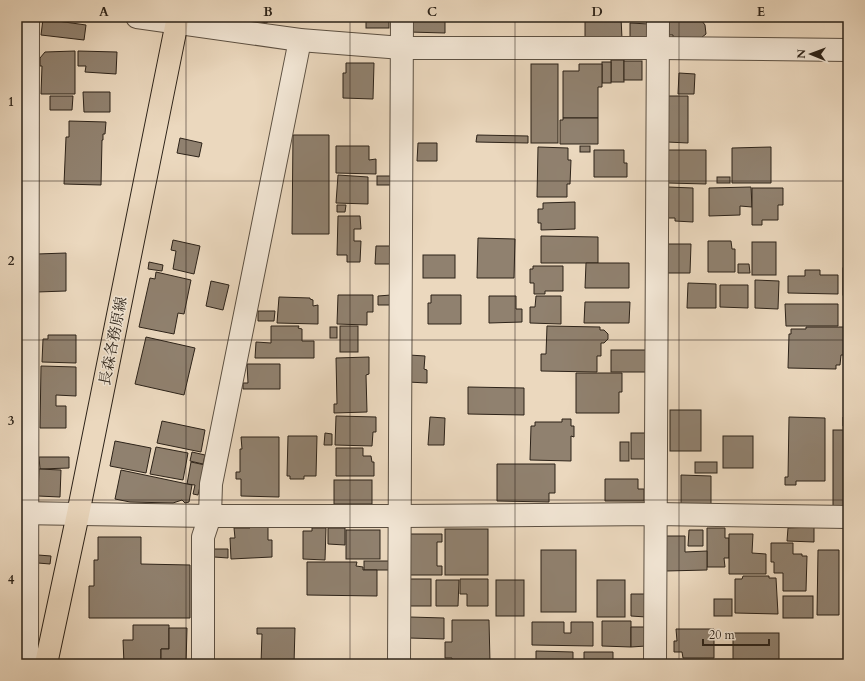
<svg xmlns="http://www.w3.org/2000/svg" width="865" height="681" font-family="Cardo,'Noto Serif JP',serif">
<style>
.building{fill:#90816f;stroke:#2d2319}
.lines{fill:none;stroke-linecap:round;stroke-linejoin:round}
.minor-casing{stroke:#5c5042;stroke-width:24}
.major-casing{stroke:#2d2319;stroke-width:24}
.minor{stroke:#f2e6d5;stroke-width:22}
.major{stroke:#ebd8be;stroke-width:22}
.grid{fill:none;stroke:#2d2319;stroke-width:1;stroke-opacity:0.55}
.labels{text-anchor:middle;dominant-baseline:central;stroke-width:3;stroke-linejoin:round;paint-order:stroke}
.street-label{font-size:15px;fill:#2d2319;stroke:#f2e6d5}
.neatline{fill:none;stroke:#2d2319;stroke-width:1.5}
.grid-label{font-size:13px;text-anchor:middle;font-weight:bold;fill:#2d2319}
</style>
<rect width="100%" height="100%" fill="#ebd8be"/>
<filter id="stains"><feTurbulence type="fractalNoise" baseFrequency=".005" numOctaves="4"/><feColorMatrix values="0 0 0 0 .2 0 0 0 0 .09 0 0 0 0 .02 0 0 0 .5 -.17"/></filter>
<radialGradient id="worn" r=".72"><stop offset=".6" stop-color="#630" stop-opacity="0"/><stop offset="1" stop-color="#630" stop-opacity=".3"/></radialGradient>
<g class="building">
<polygon points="250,17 268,17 267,23 255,21 256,18"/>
<rect x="366" y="17" width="23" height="11"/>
<polygon points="409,17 445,17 445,33 409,32"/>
<polygon points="585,17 621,17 622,39 585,40"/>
<polygon points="669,17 702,17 702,21 705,25 706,34 701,38 673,38 673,35 669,35"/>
<polygon points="43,19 86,25 84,40 41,35"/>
<polygon points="630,23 649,24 649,35 644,40 630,40"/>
<polygon points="75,51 75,94 41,94 42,66 40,66 40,58 45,52"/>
<polygon points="78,51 117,52 116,74 85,72 86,66 78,66"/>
<rect x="611" y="60" width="13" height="22"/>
<rect x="624" y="61" width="18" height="19"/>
<rect x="602" y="62" width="9" height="21"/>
<polygon points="346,63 374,63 373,99 343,98 343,73 346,73"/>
<rect x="531" y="64" width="27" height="79"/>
<polygon points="579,64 602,64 602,87 598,87 598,118 563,118 563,71 579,71"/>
<polygon points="679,73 695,74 694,94 678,94"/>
<polygon points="83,92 110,92 110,112 84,112"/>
<polygon points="50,96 73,96 72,110 50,110"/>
<polygon points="667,96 688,96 688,143 667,142"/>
<polygon points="563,118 598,118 598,144 560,144 560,120 563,120"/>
<polygon points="69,121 106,122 105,134 103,134 103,140 102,140 101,185 64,184 66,137 69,137"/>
<polygon points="293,135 329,135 329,234 292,234"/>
<polygon points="477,135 528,136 528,143 476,142"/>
<polygon points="180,138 202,143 199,157 177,153"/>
<polygon points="418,143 437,143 437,161 417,161"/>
<polygon points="336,146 369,146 369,160 376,159 376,174 336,173"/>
<rect x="580" y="146" width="10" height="6"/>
<polygon points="538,147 568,148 568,160 571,160 570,184 567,184 567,197 537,197"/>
<polygon points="771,147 771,183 732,183 732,148"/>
<polygon points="594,150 624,150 624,163 627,163 627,177 594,177"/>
<polygon points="668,150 706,150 706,184 668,183"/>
<polygon points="338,175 368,177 368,204 336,203"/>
<rect x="377" y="176" width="15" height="9"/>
<rect x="717" y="177" width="13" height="6"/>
<polygon points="668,187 693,188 693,222 675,221 675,218 667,218"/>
<polygon points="751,187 752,207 740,206 740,215 709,216 709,188"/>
<polygon points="752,188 783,188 783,205 778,205 778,220 762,220 762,225 752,225"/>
<polygon points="575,202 575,229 541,230 541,223 538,223 538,209 543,209 543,203"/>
<polygon points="337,205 346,205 345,212 337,212"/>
<polygon points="338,216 360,216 361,229 354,229 354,241 361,241 360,262 347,262 347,255 337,255"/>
<polygon points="541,236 598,237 598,263 541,263"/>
<polygon points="478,238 515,239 514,278 477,278"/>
<polygon points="173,240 200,246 194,274 173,269 176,251 171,250"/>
<polygon points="708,241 731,241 732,249 735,249 735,272 708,272"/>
<rect x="752" y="242" width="24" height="33"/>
<polygon points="667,244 691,244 690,273 667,273"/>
<polygon points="376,246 391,246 391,264 375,264"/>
<polygon points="66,253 66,291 37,292 37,254"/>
<rect x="423" y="255" width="32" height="23"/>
<polygon points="149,262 163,265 162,271 148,269"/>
<polygon points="586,263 629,263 629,288 585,288"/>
<polygon points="738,264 749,264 750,273 738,273"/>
<polygon points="533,266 563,266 563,291 545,291 545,294 534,294 534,283 530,283 530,269 533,269"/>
<rect x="843" y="268" width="5" height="27"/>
<polygon points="805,270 820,270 820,275 838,275 838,294 788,293 788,276 805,276"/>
<polygon points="156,272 191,280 184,314 178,313 174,334 139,327 150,278 155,279"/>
<polygon points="755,280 779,281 778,309 755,308"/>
<polygon points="211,281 229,285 223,310 206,306"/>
<polygon points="688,283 716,284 716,308 687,308"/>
<polygon points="720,285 748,285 748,308 720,307"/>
<polygon points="338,295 373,295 373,312 367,312 367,325 337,324"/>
<polygon points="391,295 391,305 378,305 378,296"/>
<polygon points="431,295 461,295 461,324 428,324 428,303 431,303"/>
<polygon points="489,296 516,296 516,309 522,309 522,322 489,323"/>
<polygon points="536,296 561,296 561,324 530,323 530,307 535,307"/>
<polygon points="279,297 310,298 310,299 313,300 313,306 318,305 318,324 277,323"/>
<polygon points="585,302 630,302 629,323 584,323"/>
<polygon points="785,304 838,304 838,326 786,326"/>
<polygon points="258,311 275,311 274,321 258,321"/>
<polygon points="271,326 299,326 298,328 302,329 302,341 314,341 314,358 255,358 256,342 271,343"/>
<rect x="340" y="326" width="18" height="26"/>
<polygon points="547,326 600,327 600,330 604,330 608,334 608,339 604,343 601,343 601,356 597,356 597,372 541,371 541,354 546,354"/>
<rect x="330" y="327" width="7" height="11"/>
<polygon points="806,327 847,327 847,355 841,355 840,365 836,365 836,369 788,368 789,334 791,334 791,329 806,329"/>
<polygon points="48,335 76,335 76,363 42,362 43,339 48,339"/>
<polygon points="146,337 195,348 184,395 135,384"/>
<rect x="611" y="350" width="35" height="22"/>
<polygon points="409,355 425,356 424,369 427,370 427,383 408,382"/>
<polygon points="369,357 369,374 366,375 367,412 334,413 334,404 337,404 336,358"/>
<polygon points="247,364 280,364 280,389 243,389 243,383 248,383"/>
<polygon points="41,366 76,367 76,396 56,395 56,406 66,406 66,428 40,428"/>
<polygon points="576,373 622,373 622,392 619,392 619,413 576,413"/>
<polygon points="468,387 524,388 524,415 468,414"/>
<rect x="670" y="410" width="31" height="41"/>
<polygon points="336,416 376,417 376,432 373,432 372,446 335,445"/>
<polygon points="430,417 445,418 444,445 428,445"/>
<polygon points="789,417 825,418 825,481 796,481 796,485 785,485 785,477 788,477"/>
<polygon points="843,417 848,418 848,426 843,426"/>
<polygon points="562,419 571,419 571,426 574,426 574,437 571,436 571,461 530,460 531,426 535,426 535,422 562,422"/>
<polygon points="162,421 205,430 201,452 157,443"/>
<rect x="833" y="430" width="15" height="77"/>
<polygon points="325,433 332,434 332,445 324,445"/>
<rect x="631" y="433" width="18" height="26"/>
<polygon points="288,436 317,436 316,476 304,476 304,479 290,479 290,476 287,476"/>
<rect x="723" y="436" width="30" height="32"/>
<polygon points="241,437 279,437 279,497 241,496 241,479 236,479 236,472 240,472 240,449 242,449"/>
<polygon points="115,441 151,448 146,473 110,466"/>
<rect x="620" y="442" width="9" height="19"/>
<polygon points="156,447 188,453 183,480 150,474"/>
<polygon points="336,448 363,448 363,456 371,456 372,462 374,462 374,476 336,476"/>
<polygon points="192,452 205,455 203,464 190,461"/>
<polygon points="39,457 69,457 69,468 40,469"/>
<polygon points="191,462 205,465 198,495 193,494 195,485 187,484"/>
<rect x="695" y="462" width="22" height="11"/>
<polygon points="497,464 555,464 555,493 549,493 549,502 497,501"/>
<polygon points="39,469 61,470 60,497 38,496"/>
<polygon points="121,470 192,485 189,502 185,503 182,500 173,503 130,502 115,499"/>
<polygon points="681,475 711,476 711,507 681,506"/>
<polygon points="605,479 638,479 638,489 644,489 644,501 605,501"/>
<rect x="334" y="480" width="38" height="24"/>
<polygon points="250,527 268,527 268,540 272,540 272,557 231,559 230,538 235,538 234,528 250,528"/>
<polygon points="814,527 814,542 787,541 788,528"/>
<polygon points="312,528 326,528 325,560 303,559 303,531 312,531"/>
<polygon points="328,528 345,528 345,545 328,544"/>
<polygon points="707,528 725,528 725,538 729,538 729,558 724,558 725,567 707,567"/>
<rect x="445" y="529" width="43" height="46"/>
<rect x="346" y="530" width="34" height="29"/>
<polygon points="689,530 703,530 703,546 688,546"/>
<polygon points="408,534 442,534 442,542 437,542 437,566 442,566 442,575 407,575"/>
<polygon points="729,534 753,534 752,553 766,554 766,574 729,574"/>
<polygon points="666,536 685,536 685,552 707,551 707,570 666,571"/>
<polygon points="98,537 141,537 141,564 190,565 190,618 89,618 89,586 94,586 94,560 98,560"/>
<polygon points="771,543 793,543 793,554 802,554 802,556 807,556 806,591 783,591 783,573 774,573 774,562 771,562"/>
<polygon points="214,549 228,549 228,558 214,557"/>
<rect x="541" y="550" width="35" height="62"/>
<polygon points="818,550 839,550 839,615 817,615"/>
<polygon points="38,555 51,556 50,564 38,563"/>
<rect x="364" y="561" width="25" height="9"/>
<polygon points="307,562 357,562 356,566 363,567 363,570 377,570 377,596 307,595"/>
<polygon points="743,576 769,576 769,578 776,578 778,614 735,613 735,579 742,579"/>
<rect x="408" y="579" width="23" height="27"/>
<polygon points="460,579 488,579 488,606 467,606 467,594 460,594"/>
<polygon points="436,580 459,580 458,606 436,606"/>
<rect x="496" y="580" width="28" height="36"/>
<rect x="597" y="580" width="28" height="37"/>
<polygon points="631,594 647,594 646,617 631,616"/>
<rect x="783" y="596" width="30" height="22"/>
<rect x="714" y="599" width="18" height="17"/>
<polygon points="410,617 444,618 444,639 409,638"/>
<polygon points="452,620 489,620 490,663 452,663 452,658 445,658 445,642 452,642"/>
<polygon points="602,621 631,621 631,647 602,646"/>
<polygon points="532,622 564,622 564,633 571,633 571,622 593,622 593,646 532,645"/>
<polygon points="133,625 169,625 169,649 161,649 161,664 124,664 123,640 133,640"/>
<polygon points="631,627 646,627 646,646 631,647"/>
<polygon points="169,628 187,628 186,664 161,664 161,649 169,649"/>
<polygon points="257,628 295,628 294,664 261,664 262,634 257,634"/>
<polygon points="676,629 714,629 714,658 683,658 682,652 674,652 674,641 677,641"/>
<rect x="733" y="633" width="46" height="28"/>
<polygon points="536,651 573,652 573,661 584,661 584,652 613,652 613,664 536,664"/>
</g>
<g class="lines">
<defs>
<g id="minor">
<polyline points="137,17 300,40 402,48 658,48 848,50"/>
<polyline points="17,513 210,516 399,516 656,514 848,517"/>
<polyline points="27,664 28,17"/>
<polyline points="203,664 203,537 210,516 211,484 300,40"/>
<polyline points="399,664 402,17"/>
<polyline points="655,664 658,17"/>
</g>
<polyline id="major" points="46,664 78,514 178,17"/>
</defs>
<use href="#minor" class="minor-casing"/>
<use href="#major" class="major-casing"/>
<use href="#minor" class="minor"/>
<use href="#major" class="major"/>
</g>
<path class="grid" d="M 186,17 L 186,664M 350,17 L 350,664M 515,17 L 515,664M 679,17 L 679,664M 17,181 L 848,181M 17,340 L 848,340M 17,500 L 848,500"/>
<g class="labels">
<g class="street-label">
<text transform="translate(113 341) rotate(-79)">長森各務原線</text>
</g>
</g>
<rect width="865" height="681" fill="none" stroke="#ebd8be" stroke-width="44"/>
<g transform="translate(811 54) rotate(271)" stroke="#f2e6d5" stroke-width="3" paint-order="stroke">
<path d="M0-3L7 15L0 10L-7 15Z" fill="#2d2319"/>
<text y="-6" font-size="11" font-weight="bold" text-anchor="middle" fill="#2d2319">N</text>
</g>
<path d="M703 639v6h66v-6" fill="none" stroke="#2d2319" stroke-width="2"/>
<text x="709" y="639" font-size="12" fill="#2d2319" stroke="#f2e6d5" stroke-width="3" paint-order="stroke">20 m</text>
<rect x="22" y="22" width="821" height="637" class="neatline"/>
<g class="grid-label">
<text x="104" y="16">A</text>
<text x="268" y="16">B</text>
<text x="432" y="16">C</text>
<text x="597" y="16">D</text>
<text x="761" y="16">E</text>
<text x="11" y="106">1</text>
<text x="11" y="265">2</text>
<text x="11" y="425">3</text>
<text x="11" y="584">4</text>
</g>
<rect width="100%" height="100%" filter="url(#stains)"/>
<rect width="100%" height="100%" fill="url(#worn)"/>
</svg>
